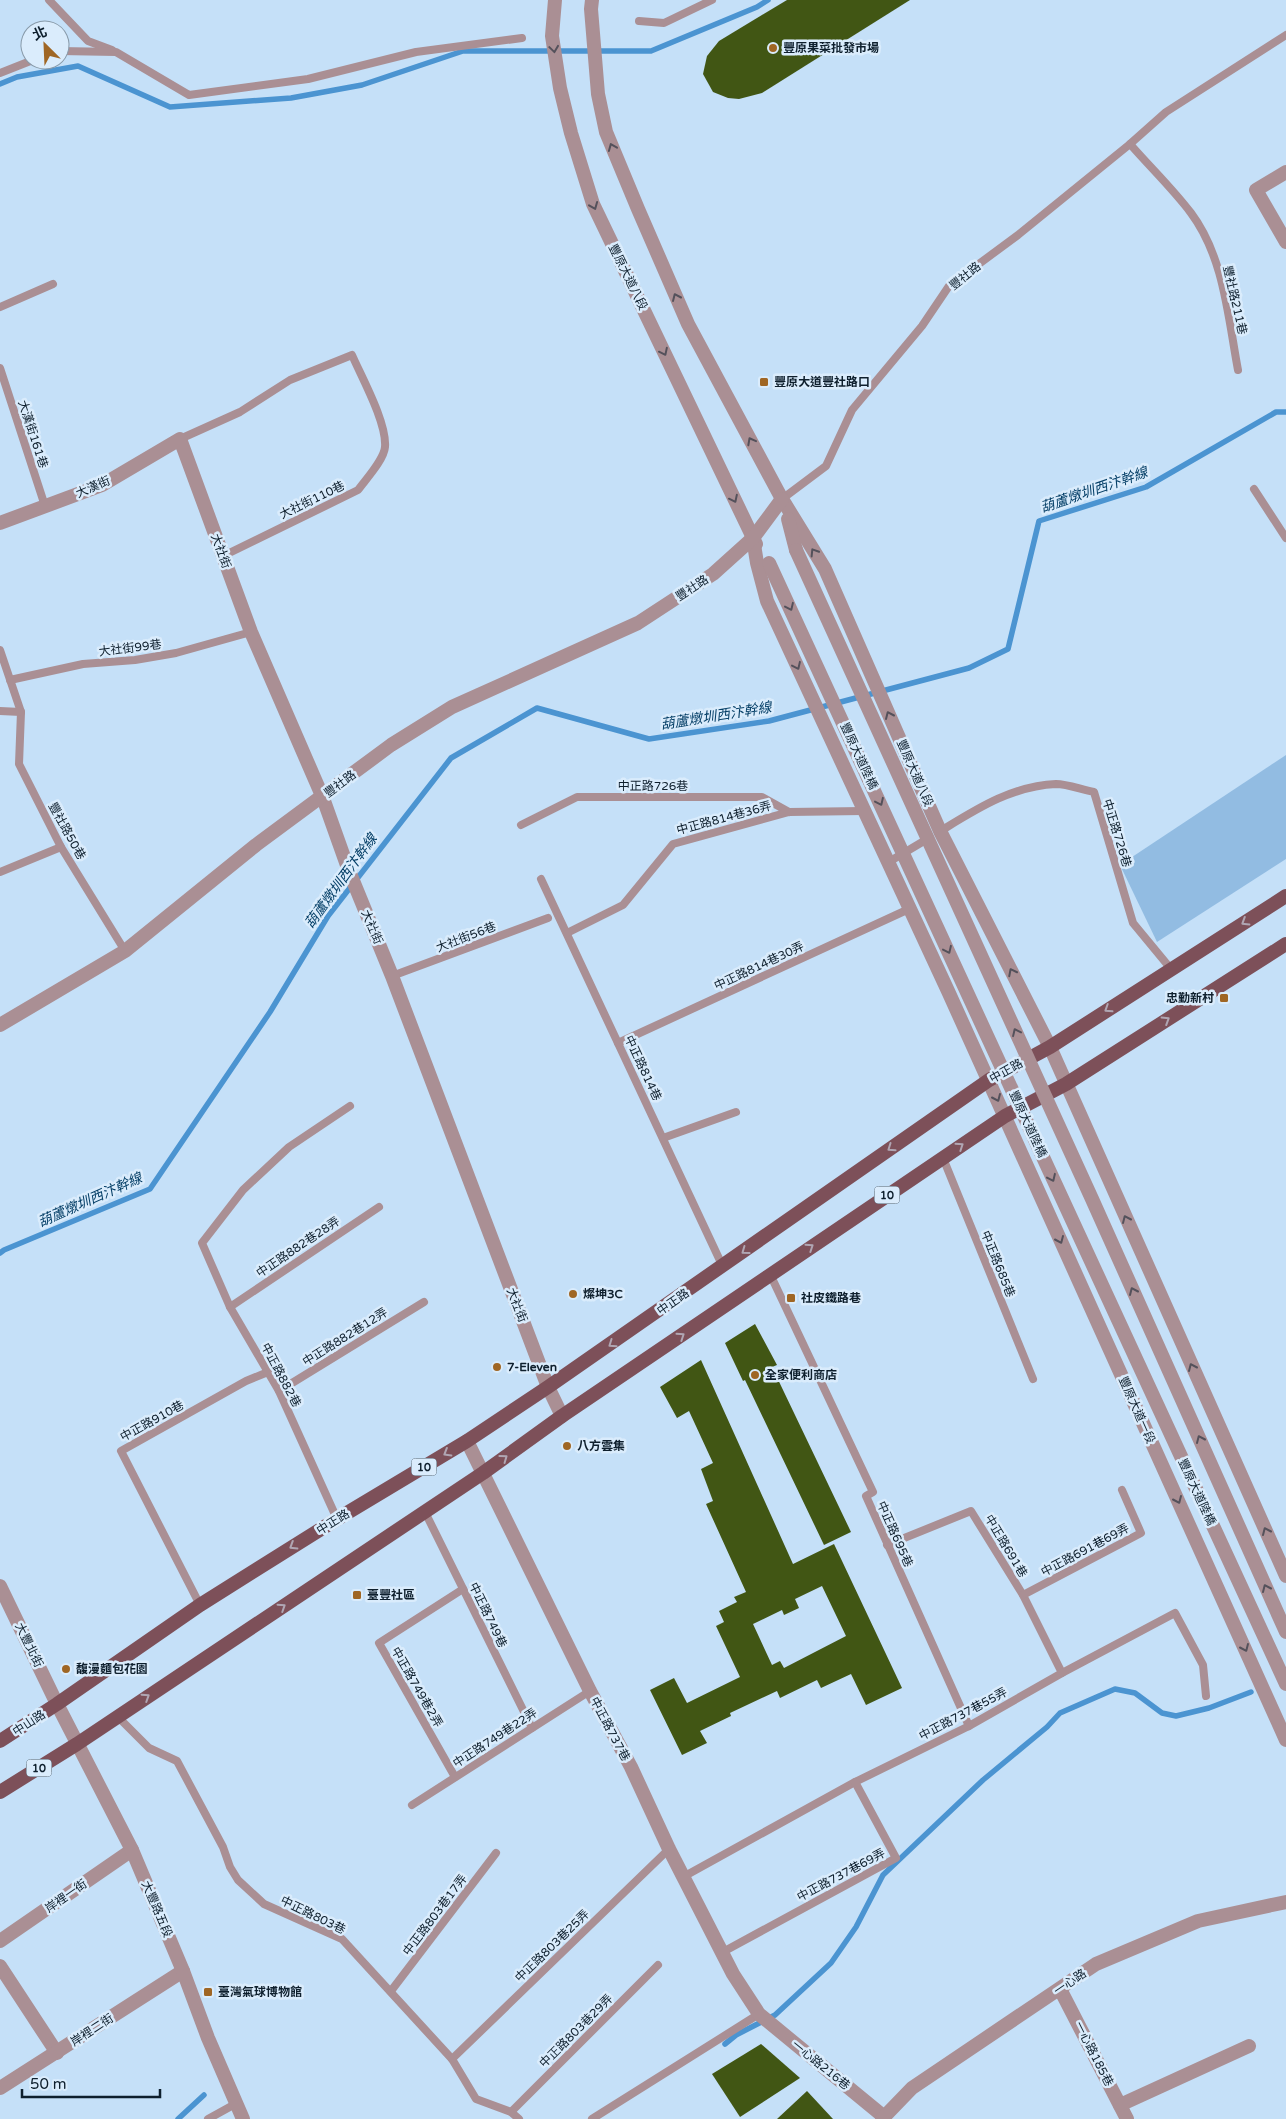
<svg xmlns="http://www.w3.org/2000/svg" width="1286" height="2119" font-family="'Varela Round','Noto Sans TC',sans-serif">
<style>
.green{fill:#92bce2}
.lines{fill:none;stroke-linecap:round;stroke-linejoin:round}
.stream{stroke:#4b94d1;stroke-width:5.5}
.building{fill:#415614;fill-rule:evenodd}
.service{stroke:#aa8f94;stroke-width:8}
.minor{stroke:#aa8f94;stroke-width:14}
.tertiary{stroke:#aa8f94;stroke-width:14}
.primary{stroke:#7d5059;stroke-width:14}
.tertiary-bridge{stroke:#aa8f94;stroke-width:14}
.oneway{stroke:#54515b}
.oneway2{stroke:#b0a6b3}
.poi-dot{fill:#9f6624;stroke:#daecfc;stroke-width:2}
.labels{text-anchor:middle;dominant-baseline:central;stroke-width:5;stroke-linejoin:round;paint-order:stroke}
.shield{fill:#daecfc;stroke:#4b5c6b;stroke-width:1}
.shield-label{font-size:11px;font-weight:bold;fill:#0e1f2d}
.poi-label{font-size:12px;font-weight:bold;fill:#0e1f2d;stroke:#daecfc;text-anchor:start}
.street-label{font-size:12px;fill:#0e1f2d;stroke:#daecfc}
.water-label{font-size:14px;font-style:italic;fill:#053f67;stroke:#daecfc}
</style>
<rect width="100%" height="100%" fill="#c5e0f8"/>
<polygon class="green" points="1286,755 1286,859 1157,942 1120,865"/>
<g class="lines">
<g class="stream">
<polyline points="0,84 17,77 78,66 170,107 291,98 362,85 463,51 651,51 757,7 768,0"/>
<polyline points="0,1253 4,1250 150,1189 270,1012 328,916 451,758 537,708 649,739 769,721 969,668 1008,649 1039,521 1146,487 1276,412 1286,412"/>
<polyline points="725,2044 736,2035 775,2015 831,1963 856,1927 883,1875 983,1780 1047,1727 1060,1713 1115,1689 1135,1693 1162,1713 1176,1716 1209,1708 1251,1692"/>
<polyline points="178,2119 204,2095"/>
</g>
</g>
<g class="building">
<polygon points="787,0 910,0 762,93 739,99 728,98 713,92 703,74 707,56 719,41"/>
<polygon points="755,1324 777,1365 772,1367 851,1532 824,1545 745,1380 743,1381 725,1343"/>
<path d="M 701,1360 L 793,1564 L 834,1544 L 902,1688 L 866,1705 L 851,1674 L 821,1688 L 817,1680 L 780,1698 L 777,1691 L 730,1713 L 731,1716 L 700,1731 L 707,1743 L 682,1755 L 650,1690 L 674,1678 L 687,1703 L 740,1677 L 716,1626 L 724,1622 L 719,1611 L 737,1602 L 734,1597 L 746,1592 L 706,1504 L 713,1501 L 701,1469 L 713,1463 L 689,1411 L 677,1418 L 660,1387 ZM 822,1586 L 846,1636 L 784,1668 L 780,1661 L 772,1665 L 753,1624 L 782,1610 L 784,1615 L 799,1608 L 795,1599 Z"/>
<polygon points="761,2044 800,2078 740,2117 712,2074"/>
<polygon points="807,2091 833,2119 777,2119"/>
</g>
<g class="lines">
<g class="service">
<polyline points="49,0 88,41 112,50"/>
<polyline points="639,21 664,23 712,0"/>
<polyline points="60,51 116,52 189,95 308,79 416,52 522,38"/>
<polyline points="0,73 33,60"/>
<path d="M 1130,144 C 1150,167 1173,189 1191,213 C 1224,257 1228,317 1238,370"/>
<polyline points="0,307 53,284"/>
<polyline points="0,368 45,506"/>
<path d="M 180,439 L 240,412 L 290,380 L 352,355 C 362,378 387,423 385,447 C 384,460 366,479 358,490 L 223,556"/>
<polyline points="1254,489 1286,538"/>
<polyline points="782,499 826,466 852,410 922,326 949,286 1018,235 1130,144 1166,112 1286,35"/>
<polyline points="0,650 21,712 19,764 61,847 125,951"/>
<polyline points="10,680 83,664 135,660 176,653 251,632"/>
<polyline points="0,711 21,712"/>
<polyline points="521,825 577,797 762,797 789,812"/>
<path d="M 939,832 C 975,810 1011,786 1056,784 C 1068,784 1082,790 1094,792 L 1133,923 L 1171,969"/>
<polyline points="887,863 929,838"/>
<polyline points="0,872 61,847"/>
<polyline points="541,879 723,1267"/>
<polyline points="567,933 623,905 673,844 789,812 863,811"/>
<polyline points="392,976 548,918"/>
<polyline points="618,1043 909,909"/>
<polyline points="663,1138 736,1112"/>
<polyline points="943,1158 1033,1379"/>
<polyline points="770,1274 873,1492 866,1496 969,1726"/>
<polyline points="230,1307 379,1207"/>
<polyline points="279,1391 424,1302"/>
<polyline points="425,1512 532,1728"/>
<polyline points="337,1519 279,1391 230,1307 202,1243 243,1190 289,1147 350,1106"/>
<polyline points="887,1545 971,1511 1023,1595 1062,1673"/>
<polyline points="1023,1595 1141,1533 1122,1490"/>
<polyline points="200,1605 121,1451 246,1381 268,1372"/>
<polyline points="117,1716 149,1748 177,1761 223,1847 230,1867 238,1880 264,1904 342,1939 452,2059 476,2099 511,2112 519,2119"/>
<polyline points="455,1777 379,1643 463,1589"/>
<polyline points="412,1805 590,1691"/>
<polyline points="683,1877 855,1782 969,1726 1062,1673 1175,1613 1203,1665 1206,1696"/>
<polyline points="721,1953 896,1858 855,1782"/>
<polyline points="391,1991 496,1853"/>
<polyline points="452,2059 669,1849"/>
<polyline points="511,2112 658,1965"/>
<polyline points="208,2119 237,2103"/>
<polyline points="592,2119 759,2014"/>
</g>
<g class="minor">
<polyline points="1286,172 1256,190 1286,242"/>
<polyline points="0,523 102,485 180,439 251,632 323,798 349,871 392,976 548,1387 562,1416"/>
<polyline points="0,1586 57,1704"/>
<polyline points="0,1941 132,1850"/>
<polyline points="0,1966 57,2053"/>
<polyline points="1060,1989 1127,2119"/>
<polyline points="0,2088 183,1971"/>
<polyline points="1120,2105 1249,2046"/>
</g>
<g class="tertiary">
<polyline points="555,0 552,36 560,88 571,133 593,204 756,544"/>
<polyline points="592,0 591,9 598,94 606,132 638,209 688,324 782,499 825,569 940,831 1050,1047 1286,1576"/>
<polyline points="788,519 796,550"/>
<polyline points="753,538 757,563 767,601 948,991 1286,1740"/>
<polyline points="0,1025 125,951 256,845 391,745 452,707 638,623 713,574 753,538 782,499"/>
<polyline points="467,1441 590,1691 631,1767 669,1849 733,1974 759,2014 883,2116"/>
<polyline points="57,1704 132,1850 183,1971 208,2038 243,2119"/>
<polyline points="882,2119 912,2088 1096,1964 1198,1921 1286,1902"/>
</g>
<g class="primary">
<polyline points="0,1741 57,1704 200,1605 337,1519 467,1441 548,1387 989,1080 1050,1047 1286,896"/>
<polyline points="0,1792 77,1744 483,1473 562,1416 1005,1116 1066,1084 1286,944"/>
</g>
<g class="tertiary-bridge">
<polyline points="796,550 1092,1199 1286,1632"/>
<polyline points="769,563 1286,1684"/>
</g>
</g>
<defs><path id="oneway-chevron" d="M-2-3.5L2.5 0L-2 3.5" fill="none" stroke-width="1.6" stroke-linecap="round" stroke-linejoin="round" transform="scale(1.25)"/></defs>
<g class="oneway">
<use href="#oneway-chevron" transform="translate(554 49) rotate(82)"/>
<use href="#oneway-chevron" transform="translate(612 147) rotate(-112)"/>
<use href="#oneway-chevron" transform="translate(594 206) rotate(68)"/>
<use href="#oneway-chevron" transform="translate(676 297) rotate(-114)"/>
<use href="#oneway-chevron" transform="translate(664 352) rotate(64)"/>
<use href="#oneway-chevron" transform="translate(751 441) rotate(-118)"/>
<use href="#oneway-chevron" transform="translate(734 499) rotate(64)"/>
<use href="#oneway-chevron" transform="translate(814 552) rotate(-122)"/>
<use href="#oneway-chevron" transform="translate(790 607) rotate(65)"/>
<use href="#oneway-chevron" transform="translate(797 666) rotate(65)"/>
<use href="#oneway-chevron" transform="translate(889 715) rotate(-114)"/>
<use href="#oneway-chevron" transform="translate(880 802) rotate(65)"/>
<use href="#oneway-chevron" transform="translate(948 950) rotate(65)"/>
<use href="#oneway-chevron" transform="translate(1012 972) rotate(-117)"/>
<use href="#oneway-chevron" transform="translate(1016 1032) rotate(-115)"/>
<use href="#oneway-chevron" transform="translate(997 1098) rotate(66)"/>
<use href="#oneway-chevron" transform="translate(1052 1178) rotate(65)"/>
<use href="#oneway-chevron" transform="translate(1126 1219) rotate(-114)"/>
<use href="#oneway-chevron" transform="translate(1060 1240) rotate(66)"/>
<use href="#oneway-chevron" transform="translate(1133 1291) rotate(-114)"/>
<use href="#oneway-chevron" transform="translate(1192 1367) rotate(-114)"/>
<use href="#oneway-chevron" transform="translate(1200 1439) rotate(-114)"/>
<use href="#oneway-chevron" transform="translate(1178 1500) rotate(66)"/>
<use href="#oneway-chevron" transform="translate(1266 1531) rotate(-114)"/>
<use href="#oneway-chevron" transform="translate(1266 1588) rotate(-114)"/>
<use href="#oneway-chevron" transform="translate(1245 1648) rotate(66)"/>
</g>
<g class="oneway2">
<use href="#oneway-chevron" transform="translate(1245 922) rotate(148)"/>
<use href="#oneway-chevron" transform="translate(1108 1009) rotate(147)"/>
<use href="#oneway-chevron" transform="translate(1166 1020) rotate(-32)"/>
<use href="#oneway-chevron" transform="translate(960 1146) rotate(-34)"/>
<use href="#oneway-chevron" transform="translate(891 1148) rotate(145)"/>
<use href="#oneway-chevron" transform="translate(810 1247) rotate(-34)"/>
<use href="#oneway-chevron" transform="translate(745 1251) rotate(144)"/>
<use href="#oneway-chevron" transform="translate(681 1336) rotate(-34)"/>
<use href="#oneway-chevron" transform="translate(612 1344) rotate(145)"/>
<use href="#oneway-chevron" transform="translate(447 1453) rotate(149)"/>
<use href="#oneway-chevron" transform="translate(504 1458) rotate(-36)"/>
<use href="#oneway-chevron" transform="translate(293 1546) rotate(148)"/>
<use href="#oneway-chevron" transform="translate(282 1607) rotate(-33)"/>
<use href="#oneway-chevron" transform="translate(146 1697) rotate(-33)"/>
</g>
<g class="poi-dot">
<circle cx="773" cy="48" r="5"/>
<rect x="759" y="377" width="10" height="10" rx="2.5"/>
<rect x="1219" y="993" width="10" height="10" rx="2.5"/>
<circle cx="573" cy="1294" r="5"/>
<rect x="786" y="1293" width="10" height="10" rx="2.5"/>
<circle cx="497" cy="1367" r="5"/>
<circle cx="755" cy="1375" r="5"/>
<circle cx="567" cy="1446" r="5"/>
<rect x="352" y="1590" width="10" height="10" rx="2.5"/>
<circle cx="66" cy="1669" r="5"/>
<rect x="203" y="1987" width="10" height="10" rx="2.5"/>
</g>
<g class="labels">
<g class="shield">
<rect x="874.5" y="1186.5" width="25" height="17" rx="4"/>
<rect x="411.5" y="1458.5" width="25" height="17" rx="4"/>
<rect x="26.5" y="1759.5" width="25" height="17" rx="4"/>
</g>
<g class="shield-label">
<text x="887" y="1195">10</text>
<text x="424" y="1467">10</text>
<text x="39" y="1768">10</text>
</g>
<g class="poi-label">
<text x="783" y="48">豐原果菜批發市場</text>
<text x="774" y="382">豐原大道豐社路口</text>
<text x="1214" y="998" text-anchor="end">忠勤新村</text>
<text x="583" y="1294">燦坤3C</text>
<text x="801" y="1298">社皮鐵路巷</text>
<text x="507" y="1367">7-Eleven</text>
<text x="765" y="1375">全家便利商店</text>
<text x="577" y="1446">八方雲集</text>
<text x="367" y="1595">臺豐社區</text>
<text x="76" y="1669">馥漫麵包花園</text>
<text x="218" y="1992">臺灣氣球博物館</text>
</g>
<g class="street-label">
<text transform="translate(965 276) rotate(-39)">豐社路</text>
<text transform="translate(628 277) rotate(64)">豐原大道八段</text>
<text transform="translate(1235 300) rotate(77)">豐社路211巷</text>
<text transform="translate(33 434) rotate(72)">大漢街161巷</text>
<text transform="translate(93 487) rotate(-23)">大漢街</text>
<text transform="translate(312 500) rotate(-26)">大社街110巷</text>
<text transform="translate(221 551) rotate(70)">大社街</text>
<text transform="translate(692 588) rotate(-33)">豐社路</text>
<text transform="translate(130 648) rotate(-7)">大社街99巷</text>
<text transform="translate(859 756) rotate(65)">豐原大道陸橋</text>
<text transform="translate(915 773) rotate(66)">豐原大道八段</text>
<text transform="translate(340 784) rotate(-37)">豐社路</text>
<text x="653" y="786">中正路726巷</text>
<text transform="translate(724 818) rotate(-15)">中正路814巷36弄</text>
<text transform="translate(67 831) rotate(61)">豐社路50巷</text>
<text transform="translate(1117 833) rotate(73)">中正路726巷</text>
<text transform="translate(372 927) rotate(67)">大社街</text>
<text transform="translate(466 937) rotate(-21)">大社街56巷</text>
<text transform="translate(759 966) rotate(-25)">中正路814巷30弄</text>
<text transform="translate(643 1068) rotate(65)">中正路814巷</text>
<text transform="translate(1006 1071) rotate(-29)">中正路</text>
<text transform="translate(1028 1124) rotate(65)">豐原大道陸橋</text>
<text transform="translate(298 1247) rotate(-34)">中正路882巷28弄</text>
<text transform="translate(998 1264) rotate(68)">中正路685巷</text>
<text transform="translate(673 1302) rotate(-35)">中正路</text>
<text transform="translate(517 1305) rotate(69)">大社街</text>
<text transform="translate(345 1337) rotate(-32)">中正路882巷12弄</text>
<text transform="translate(281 1375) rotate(62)">中正路882巷</text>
<text transform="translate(1137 1410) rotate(66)">豐原大道一段</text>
<text transform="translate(152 1421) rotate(-29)">中正路910巷</text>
<text transform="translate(1197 1492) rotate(65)">豐原大道陸橋</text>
<text transform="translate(333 1522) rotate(-32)">中正路</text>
<text transform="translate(895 1534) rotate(66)">中正路695巷</text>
<text transform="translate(1006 1546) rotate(59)">中正路691巷</text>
<text transform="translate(1085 1550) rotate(-28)">中正路691巷69弄</text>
<text transform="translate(488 1615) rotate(64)">中正路749巷</text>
<text transform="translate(29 1645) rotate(64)">大豐北街</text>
<text transform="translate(417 1687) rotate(60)">中正路749巷2弄</text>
<text transform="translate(963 1714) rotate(-28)">中正路737巷55弄</text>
<text transform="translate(29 1723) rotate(-33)">中山路</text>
<text transform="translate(610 1729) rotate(62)">中正路737巷</text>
<text transform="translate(495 1738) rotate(-33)">中正路749巷22弄</text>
<text transform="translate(841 1875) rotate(-28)">中正路737巷69弄</text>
<text transform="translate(66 1896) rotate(-35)">岸裡一街</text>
<text transform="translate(157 1909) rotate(67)">大豐路五段</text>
<text transform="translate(313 1915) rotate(26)">中正路803巷</text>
<text transform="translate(435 1915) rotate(-53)">中正路803巷17弄</text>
<text transform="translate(552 1946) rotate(-44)">中正路803巷25弄</text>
<text transform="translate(1070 1982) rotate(-34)">一心路</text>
<text transform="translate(92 2030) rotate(-33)">岸裡二街</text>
<text transform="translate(576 2031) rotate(-45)">中正路803巷29弄</text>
<text transform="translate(1094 2054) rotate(63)">一心路185巷</text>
<text transform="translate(821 2065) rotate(39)">一心路216巷</text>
</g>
<g class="water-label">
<text transform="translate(1094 490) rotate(-19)">葫蘆燉圳西汴幹線</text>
<text transform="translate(716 716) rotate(-9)">葫蘆燉圳西汴幹線</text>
<text transform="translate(341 881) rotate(-54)">葫蘆燉圳西汴幹線</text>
<text transform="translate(90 1200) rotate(-24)">葫蘆燉圳西汴幹線</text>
</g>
</g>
<g transform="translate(45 45) rotate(336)"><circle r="24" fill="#daecfc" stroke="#889aa9"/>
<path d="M0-4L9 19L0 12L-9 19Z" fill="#9f6624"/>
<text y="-8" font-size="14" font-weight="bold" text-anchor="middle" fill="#0e1f2d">北</text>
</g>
<path d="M22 2089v8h138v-8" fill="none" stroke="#0e1f2d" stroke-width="2.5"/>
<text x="30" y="2089" font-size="15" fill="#0e1f2d" stroke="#daecfc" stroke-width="4" paint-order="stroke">50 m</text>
</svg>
